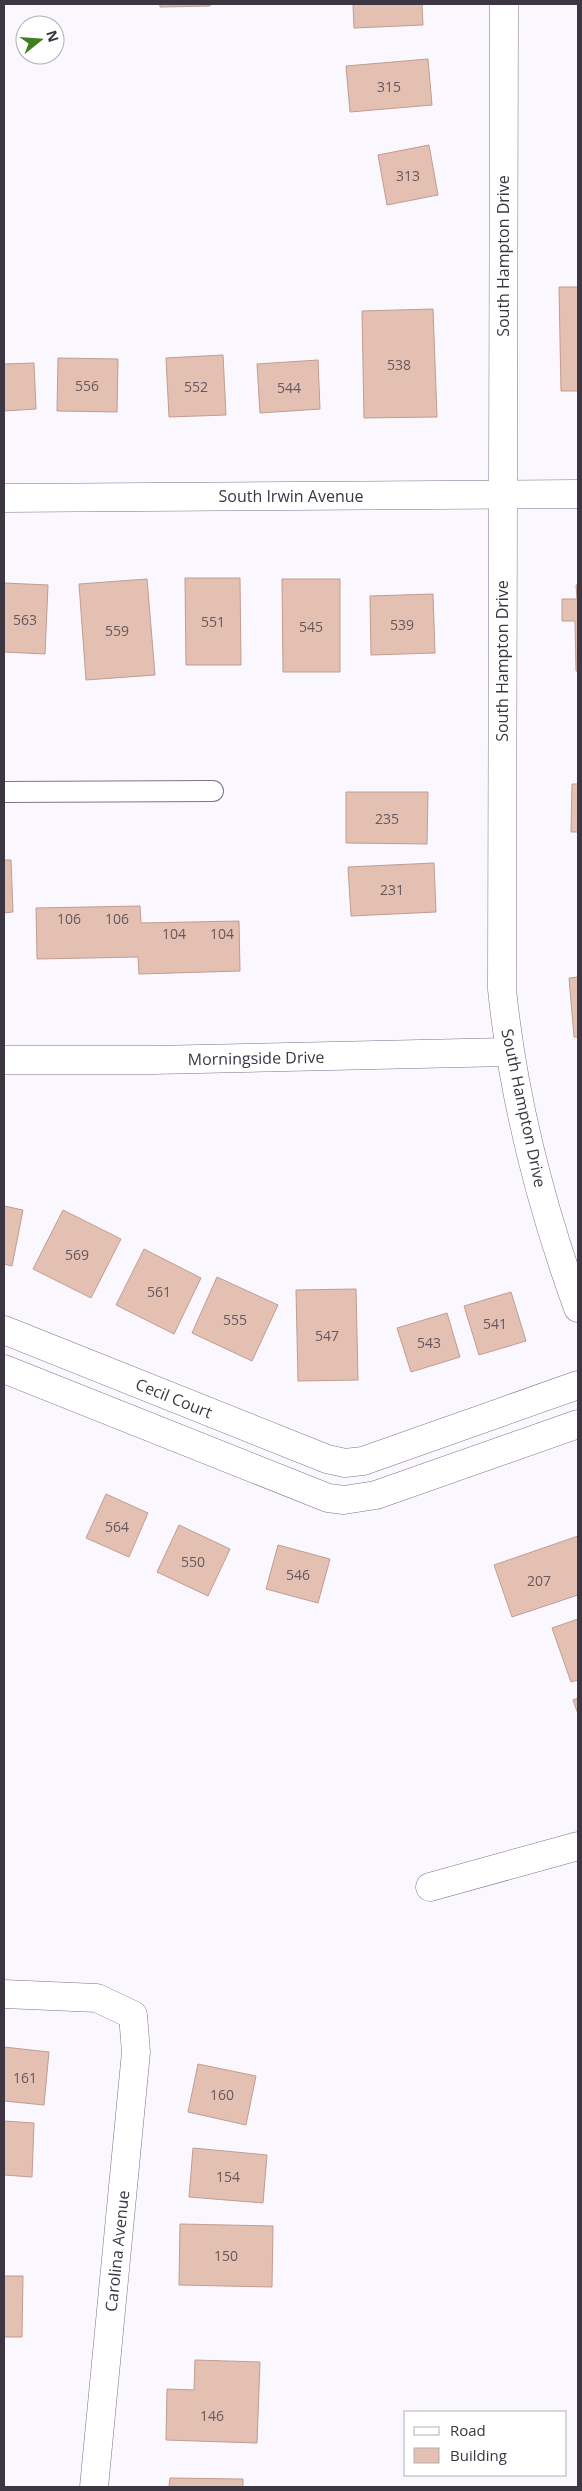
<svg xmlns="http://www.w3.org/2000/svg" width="582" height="2491" font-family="'Open Sans',sans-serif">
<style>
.building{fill:#e4c0b2;stroke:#c09d90}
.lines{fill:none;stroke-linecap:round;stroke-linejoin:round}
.lane-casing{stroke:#7f728e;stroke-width:22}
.street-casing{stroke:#7f728e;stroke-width:29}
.lane{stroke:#fff;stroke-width:20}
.street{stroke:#fff;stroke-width:28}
.labels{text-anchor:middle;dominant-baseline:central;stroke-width:5;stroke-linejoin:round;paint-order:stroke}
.number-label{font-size:14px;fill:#65585e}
.street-label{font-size:16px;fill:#3b3642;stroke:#fff}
</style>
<rect width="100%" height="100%" fill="#faf7fe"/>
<g class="building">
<polygon points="160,4 210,4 210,6 160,7"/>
<polygon points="353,4 422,4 423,25 354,28"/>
<polygon points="428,59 432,105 350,112 346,66"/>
<polygon points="429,145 438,195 387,205 378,155"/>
<polygon points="559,287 578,287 578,391 561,391"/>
<polygon points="433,309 437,417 364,418 362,311"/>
<polygon points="223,355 226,415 169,417 166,358"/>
<polygon points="58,358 118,359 117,412 57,411"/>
<polygon points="318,360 320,409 260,413 257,364"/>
<polygon points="34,363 36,409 4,411 4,364"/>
<polygon points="185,578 240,578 241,665 186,665"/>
<polygon points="147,579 155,675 86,680 79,584"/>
<polygon points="282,579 340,579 340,672 283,672"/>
<polygon points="4,583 48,585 45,654 4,652"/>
<polygon points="576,585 578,585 578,671 576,671 575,621 562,621 562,599 577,599"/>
<polygon points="433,594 435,653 371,655 370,596"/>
<polygon points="572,784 578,784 578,832 571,832"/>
<polygon points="346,792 428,792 427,844 346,843"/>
<polygon points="4,860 11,860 13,912 4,913"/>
<polygon points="434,863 436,912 351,916 348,867"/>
<polygon points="140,906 141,923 239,921 240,971 139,974 138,957 37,959 36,908"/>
<polygon points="578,977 578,1037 574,1037 569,978"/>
<polygon points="4,1206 23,1210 12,1266 4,1264"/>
<polygon points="63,1210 121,1239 91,1298 33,1269"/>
<polygon points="144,1249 201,1278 174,1334 116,1305"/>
<polygon points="217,1277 278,1305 252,1361 192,1333"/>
<polygon points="356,1289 358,1380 298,1381 296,1290"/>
<polygon points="511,1292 526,1341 479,1355 464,1306"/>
<polygon points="447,1313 460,1357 411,1372 397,1328"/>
<polygon points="106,1494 148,1513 129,1557 86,1538"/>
<polygon points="179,1525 230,1549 208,1596 157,1572"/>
<polygon points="578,1536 578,1595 512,1617 494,1565"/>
<polygon points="278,1545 330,1559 318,1603 266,1589"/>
<polygon points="578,1619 578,1680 571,1682 552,1628"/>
<polygon points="578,1698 578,1714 573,1700"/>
<polygon points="4,2047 49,2052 44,2105 4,2101"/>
<polygon points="198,2064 256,2076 246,2125 188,2112"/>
<polygon points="4,2121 34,2123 32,2177 4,2175"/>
<polygon points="193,2148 267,2155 263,2203 189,2197"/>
<polygon points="180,2224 273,2226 272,2287 179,2285"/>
<polygon points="4,2276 23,2276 22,2337 4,2337"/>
<polygon points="195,2360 260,2362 257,2443 166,2440 167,2389 194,2390"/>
<polygon points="170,2478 243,2479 243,2487 169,2487"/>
</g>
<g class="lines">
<defs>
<polyline id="lane" points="4,792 213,791"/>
<g id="street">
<path d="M 504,4 L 502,989 C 513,1097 541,1206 578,1308"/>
<polyline points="4,498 578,494"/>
<polyline points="4,1060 153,1060 508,1052"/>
<polyline points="4,1330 327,1459 345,1463 363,1461 578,1385"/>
<polyline points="4,1369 328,1498 344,1500 376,1495 578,1424"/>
<polyline points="430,1887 578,1846"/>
<polyline points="4,1994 97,1998 133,2015 136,2052 94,2487"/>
</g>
</defs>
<use href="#lane" class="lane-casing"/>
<use href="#street" class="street-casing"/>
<use href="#lane" class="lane"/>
<use href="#street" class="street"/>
</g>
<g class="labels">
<g class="number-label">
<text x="389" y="86">315</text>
<text x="408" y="175">313</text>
<text x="399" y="364">538</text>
<text x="87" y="385">556</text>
<text x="196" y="386">552</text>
<text x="289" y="387">544</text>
<text x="25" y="619">563</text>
<text x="213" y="621">551</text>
<text x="402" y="624">539</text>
<text x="311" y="626">545</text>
<text x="117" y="630">559</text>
<text x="387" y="818">235</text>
<text x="392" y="889">231</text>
<text x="69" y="918">106</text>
<text x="117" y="918">106</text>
<text x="174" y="933">104</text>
<text x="222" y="933">104</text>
<text x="77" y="1254">569</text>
<text x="159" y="1291">561</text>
<text x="235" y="1319">555</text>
<text x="495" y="1323">541</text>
<text x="327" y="1335">547</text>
<text x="429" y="1342">543</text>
<text x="117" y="1526">564</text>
<text x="193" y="1561">550</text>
<text x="298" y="1574">546</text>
<text x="539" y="1580">207</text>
<text x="25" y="2077">161</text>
<text x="222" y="2094">160</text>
<text x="228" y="2176">154</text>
<text x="226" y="2255">150</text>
<text x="212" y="2415">146</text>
</g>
<g class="street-label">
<text transform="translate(503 256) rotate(-90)">South Hampton Drive</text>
<text x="291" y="496">South Irwin Avenue</text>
<text transform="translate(502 661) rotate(-90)">South Hampton Drive</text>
<text transform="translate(256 1058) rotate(-1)">Morningside Drive</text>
<text transform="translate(524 1108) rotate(78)">South Hampton Drive</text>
<text transform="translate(174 1398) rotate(22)">Cecil Court</text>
<text transform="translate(117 2251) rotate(-84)">Carolina Avenue</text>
</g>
</g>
<rect width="582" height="2491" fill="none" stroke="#3b3642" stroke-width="10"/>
<rect x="404" y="2411" width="162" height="65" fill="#ffffff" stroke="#b1afb3"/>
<rect x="414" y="2427" width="25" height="8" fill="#ffffff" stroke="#b1afb3"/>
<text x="450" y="2436" font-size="15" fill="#3b3642">Road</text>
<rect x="414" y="2448" width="25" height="15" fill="#e4c0b2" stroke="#b1afb3"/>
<text x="450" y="2461" font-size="15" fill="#3b3642">Building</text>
<g transform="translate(40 40) rotate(73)"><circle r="24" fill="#ffffff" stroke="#b1afb3"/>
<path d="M0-4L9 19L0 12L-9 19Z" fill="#407f1e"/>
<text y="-8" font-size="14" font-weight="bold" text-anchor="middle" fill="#3b3642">N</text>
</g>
</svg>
